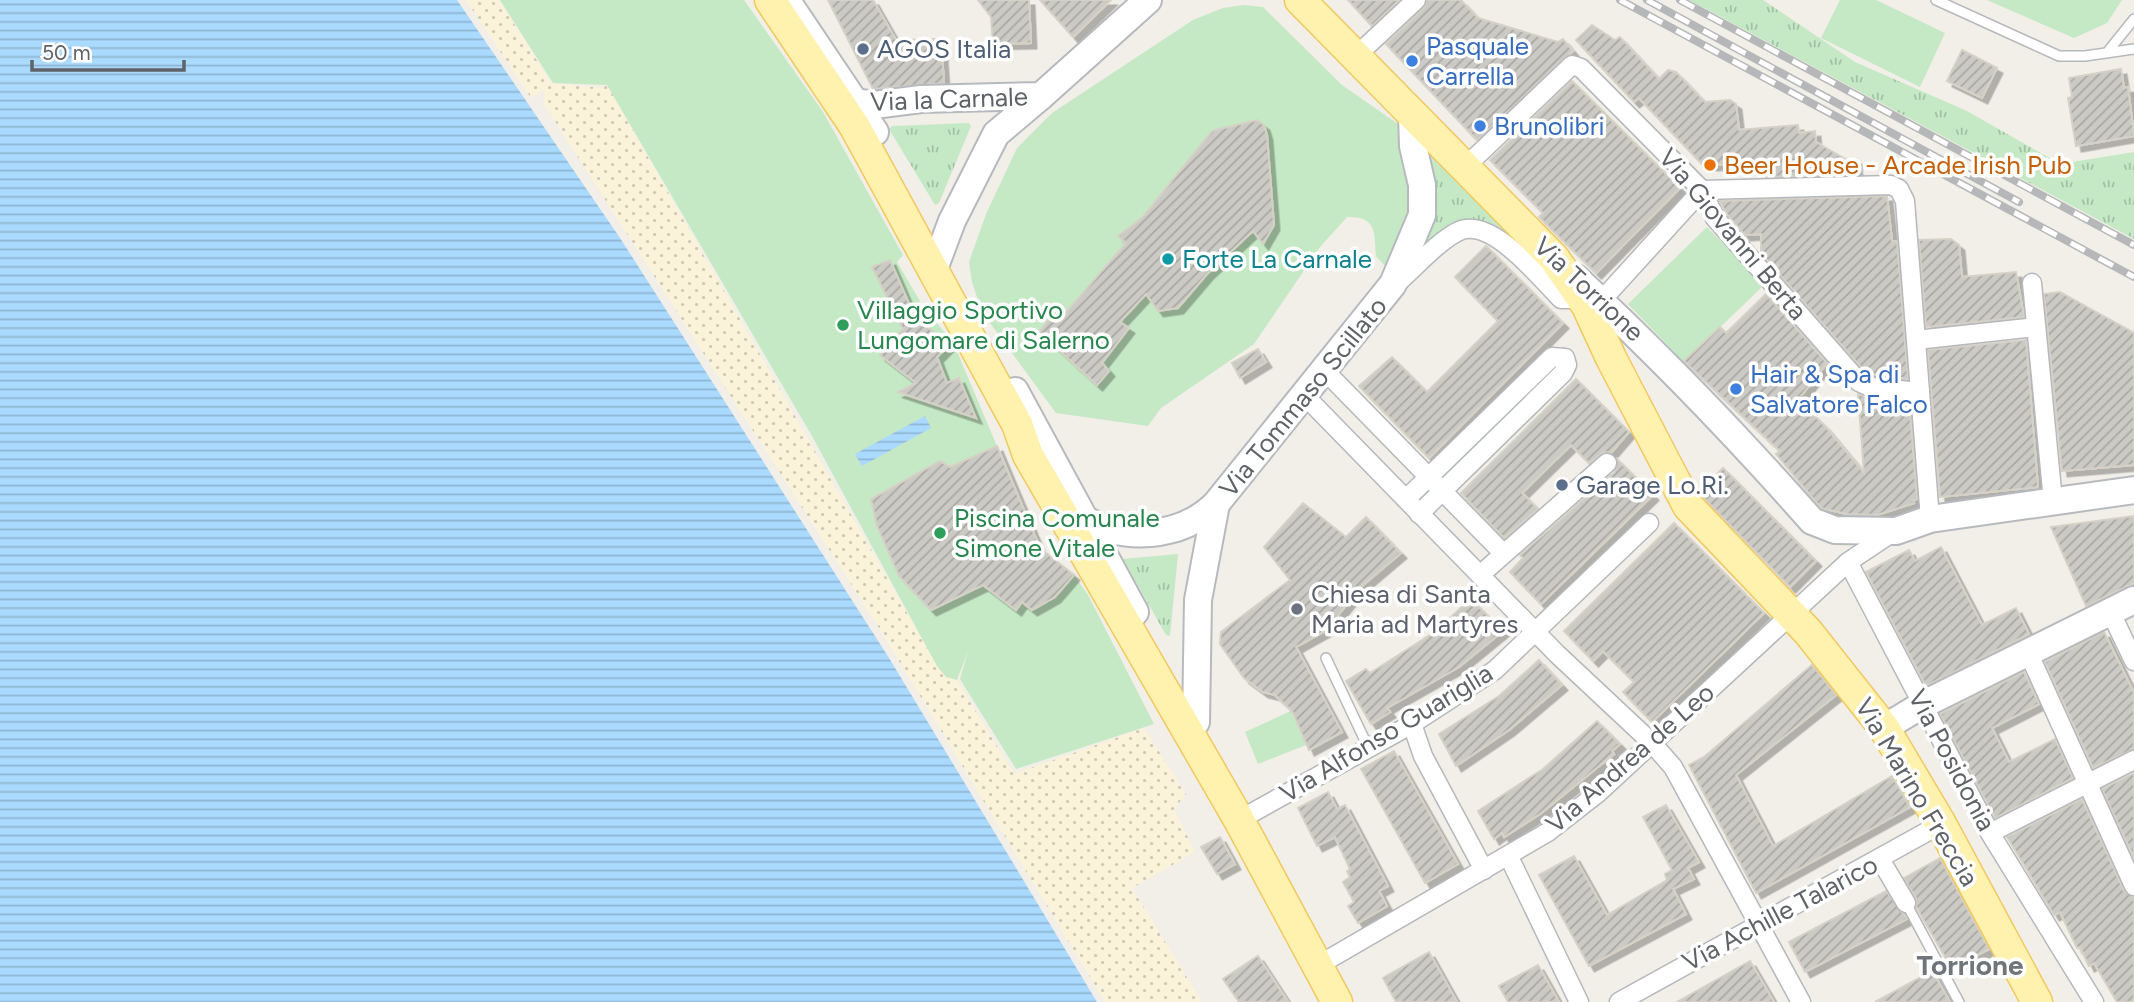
<svg xmlns="http://www.w3.org/2000/svg" width="2134" height="1002" font-family="Figtree,sans-serif">
<style>
.grass{fill:url(#grass-tufts)}
.sand{fill:url(#sand-dots)}
.park{fill:#c5e8c5}
.water{fill:url(#water-rules)}
.building{fill:url(#building-hatch);stroke:#d6d1c6;stroke-width:2;filter:url(#shadow)}
.lines{fill:none;stroke-linecap:round;stroke-linejoin:round}
.lane-casing{stroke:#b5b8bc;stroke-width:12}
.street-casing{stroke:#b5b8bc;stroke-width:21}
.secondary-casing{stroke:#b6babf;stroke-width:30}
.primary-casing{stroke:#f2c960;stroke-width:33}
.lane{stroke:#fff;stroke-width:9}
.street{stroke:#fff;stroke-width:18}
.secondary{stroke:#fff;stroke-width:26}
.primary{stroke:#fff2af;stroke-width:30}
.rail-casing{stroke:#b6b7b8;stroke-width:8}
.rail{stroke:#fff;stroke-width:5;stroke-dasharray:16;stroke-linecap:butt}
.service-dot{fill:#5c6f8a;stroke:#fff;stroke-width:2.5}
.shop-dot{fill:#3f7fe0;stroke:#fff;stroke-width:2.5}
.food-dot{fill:#e8710a;stroke:#fff;stroke-width:2.5}
.culture-dot{fill:#0f9aa8;stroke:#fff;stroke-width:2.5}
.leisure-dot{fill:#2e9e5b;stroke:#fff;stroke-width:2.5}
.worship-dot{fill:#6b7280;stroke:#fff;stroke-width:2.5}
.labels{text-anchor:middle;dominant-baseline:central;stroke-width:7;stroke-linejoin:round;paint-order:stroke}
.shop-label{font-size:26px;fill:#366cbe;stroke:#fff;text-anchor:start}
.service-label{font-size:26px;fill:#4e5e75;stroke:#fff;text-anchor:start}
.street-label{font-size:26px;fill:#5f6368;stroke:#fff}
.food-label{font-size:26px;fill:#c56008;stroke:#fff;text-anchor:start}
.culture-label{font-size:26px;fill:#0d838f;stroke:#fff;text-anchor:start}
.leisure-label{font-size:26px;fill:#27864d;stroke:#fff;text-anchor:start}
.worship-label{font-size:26px;fill:#5b616d;stroke:#fff;text-anchor:start}
.neighbourhood-label{font-size:28px;font-weight:bold;fill:#70757a;stroke:#fff}
</style>
<defs>
<pattern id="grass-tufts" width="24" height="20" patternUnits="userSpaceOnUse" patternTransform="scale(1.75)"><rect width="24" height="20" fill="#c5e8c5"/><path d="M3 7l-1-3M5 7V3M7 7l1-3M15 17l-1-3M17 17v-4M19 17l1-3" fill="none" stroke="#a3c0a4"/></pattern>
<pattern id="sand-dots" width="8" height="8" patternUnits="userSpaceOnUse" patternTransform="scale(1.75)"><rect width="8" height="8" fill="#fbf3d9"/><path d="M2 2h.1M6 6h.1" fill="none" stroke="#cec8b4" stroke-width="1.8" stroke-linecap="round"/></pattern>
<pattern id="water-rules" width="6" height="5" patternUnits="userSpaceOnUse" patternTransform="scale(1.75)"><rect width="6" height="5" fill="#aadaff"/><path d="M0 2.5h6" fill="none" stroke="#8eb4d2"/></pattern>
<pattern id="building-hatch" width="6" height="6" patternUnits="userSpaceOnUse" patternTransform="scale(1.75)"><rect width="6" height="6" fill="#cccac5"/><path d="M-1 1l2-2M0 6l6-6M5 7l2-2" fill="none" stroke="#a9a8a4"/></pattern>
<filter id="shadow"><feDropShadow dx="5.5" dy="5.5" stdDeviation="0" flood-color="#0004"/></filter>
</defs>
<rect width="100%" height="100%" fill="#f1efe8"/>
<g class="grass">
<polygon points="1689,0 1763,0 1855,62 1967,111 2060,164 2134,152 2134,239"/>
<polygon points="969,123 971,126 939,203 935,205 889,129 892,126"/>
<path d="M 1431,150 L 1519,236 C 1478,220 1463,219 1424,243 L 1431,196 Z"/>
<polygon points="1178,554 1170,636 1166,635 1123,559"/>
</g>
<polygon class="sand" points="466,0 499,0 551,83 602,88 607,85 937,666 946,677 957,680 1014,774 1144,728 1186,794 1174,809 1195,852 1132,888 1202,1002 1105,1002 876,623 544,104 544,90 531,98"/>
<g class="park">
<polygon points="500,0 744,0 823,112 903,255 897,262 924,308 953,342 1040,548 1074,575 1088,595 1154,724 1016,769 960,679 968,651 957,680 946,677 937,666 812,436 607,85 553,83"/>
<polygon points="1840,0 1876,0 1945,33 1920,87 1821,38"/>
<polygon points="1987,0 2122,0 2107,23 2074,38"/>
<path d="M 1244,5 L 1263,7 L 1342,85 L 1398,124 L 1407,147 L 1413,219 L 1391,263 L 1384,265 L 1376,256 C 1374,234 1378,216 1347,217 L 1320,247 L 1254,344 L 1161,408 L 1148,426 L 1056,413 L 982,312 L 972,282 L 969,262 L 986,214 L 1017,148 L 1052,113 L 1193,20 L 1223,8 Z"/>
<polygon points="1707,227 1764,285 1684,362 1628,304"/>
<polygon points="1291,711 1306,745 1258,764 1245,732"/>
</g>
<g class="water">
<polygon points="0,0 457,0 620,238 889,658 1097,1002 0,1002"/>
<polygon points="925,416 931,428 862,466 855,454"/>
</g>
<g class="building">
<polygon points="828,0 873,0 896,40 941,39 944,83 873,89"/>
<polygon points="978,0 1029,0 1031,43 993,44 991,17"/>
<polygon points="1040,0 1111,0 1073,37"/>
<polygon points="1348,0 1399,0 1372,26"/>
<polygon points="1427,0 1461,0 1478,18 1558,42 1563,39 1573,51 1477,140 1386,44 1424,8"/>
<polygon points="1592,25 1615,40 1620,37 1659,79 1668,70 1676,72 1705,102 1730,100 1736,104 1739,130 1798,125 1799,133 1815,131 1816,142 1847,160 1856,159 1857,175 1762,177 1761,163 1711,165 1710,158 1703,165 1639,98 1634,102 1576,40"/>
<polygon points="1962,50 1997,68 1982,98 1947,81"/>
<polygon points="2121,69 2124,88 2128,87 2134,136 2076,146 2068,98 2072,97 2069,78"/>
<polygon points="1572,81 1680,188 1596,273 1539,217 1543,213 1490,160"/>
<polygon points="1257,120 1264,125 1267,135 1274,225 1263,244 1253,231 1207,274 1178,308 1158,311 1146,294 1120,322 1129,328 1102,363 1109,371 1097,385 1039,332 1050,318 1057,323 1126,243 1118,236 1143,217 1212,131"/>
<polygon points="1887,196 1892,241 1897,241 1908,379 1866,373 1761,253 1761,234 1745,235 1725,212 1720,201"/>
<polygon points="1951,239 1959,245 1962,277 2016,272 2024,317 1926,327 1919,240"/>
<polygon points="1486,246 1563,323 1429,458 1359,386 1392,357 1427,392 1498,321 1455,277"/>
<polygon points="890,260 913,313 948,346 937,357 947,383 959,378 976,418 898,392 916,383 880,355 903,329 872,267"/>
<polygon points="2060,292 2134,333 2134,465 2062,471 2044,294"/>
<polygon points="1766,294 1827,363 1798,400 1825,426 1864,473 1858,394 1869,398 1909,402 1917,499 1913,500 1914,503 1877,515 1847,514 1821,508 1776,454 1780,451 1684,361 1720,327 1726,333"/>
<polygon points="2026,340 2038,487 1940,497 1928,350"/>
<polygon points="1258,349 1266,362 1240,378 1232,363"/>
<polygon points="1576,379 1629,432 1611,453 1604,452 1589,463 1571,445 1522,493 1538,509 1504,538 1461,493"/>
<polygon points="997,446 1040,548 1074,575 1055,597 1032,610 1022,602 1016,610 983,585 931,610 899,576 877,526 871,499 940,461 950,467"/>
<polygon points="1617,459 1653,495 1541,604 1510,572 1523,558 1520,555 1615,472"/>
<polygon points="1723,468 1816,561 1790,587 1702,496 1700,491"/>
<polygon points="1303,503 1346,537 1366,517 1401,553 1362,586 1325,631 1296,647 1342,732 1309,750 1292,711 1275,695 1263,692 1244,678 1220,644 1221,632 1290,580 1264,547"/>
<polygon points="2134,516 2134,583 2086,606 2051,527"/>
<polygon points="1674,523 1764,613 1652,722 1623,692 1634,682 1603,651 1593,661 1564,631"/>
<polygon points="1941,547 1982,625 2016,608 2029,634 1926,686 1866,572 1909,550 1915,561"/>
<polygon points="1471,599 1503,631 1459,667 1387,708 1390,712 1371,724 1346,681 1366,669 1370,673 1433,633"/>
<polygon points="2104,632 2134,693 2134,749 2093,768 2045,662"/>
<polygon points="1539,660 1562,685 1509,730 1456,766 1439,734 1499,696"/>
<polygon points="1812,665 1836,695 1736,775 1773,846 1892,776 1910,807 1756,893 1689,765 1704,757"/>
<polygon points="2024,672 2039,704 1992,728 2009,762 2055,739 2073,778 1995,818 1940,714"/>
<polygon points="1597,721 1620,744 1612,751 1614,754 1540,814 1504,837 1502,833 1494,839 1478,811 1543,769"/>
<polygon points="1394,751 1458,864 1425,883 1361,769"/>
<polygon points="2134,773 2134,858 2102,789"/>
<polygon points="1328,792 1337,809 1345,805 1388,886 1379,891 1387,906 1358,923 1348,906 1354,902 1343,882 1350,877 1347,871 1350,869 1335,837 1317,846 1298,808"/>
<polygon points="2082,799 2124,891 2134,897 2134,1002 2117,1002 2094,963 2089,966 2080,947 2077,948 2060,912 2054,915 2007,837"/>
<polygon points="1666,805 1699,862 1688,868 1694,879 1673,889 1686,914 1589,966 1539,875 1574,856 1607,915 1667,880 1665,874 1672,870 1643,817"/>
<polygon points="1220,837 1235,864 1217,874 1201,847"/>
<polygon points="1940,858 1989,949 1952,969 1916,907 1916,898 1904,878"/>
<polygon points="1886,891 1907,919 1805,972 1789,942"/>
<polygon points="1429,952 1457,1002 1396,1002 1383,978"/>
<polygon points="1258,956 1288,1002 1239,1002 1223,979"/>
<polygon points="1750,961 1774,1002 1677,1002"/>
<polygon points="1538,965 1559,1002 1508,1002 1499,986"/>
<polygon points="1932,971 1950,1002 1875,1002"/>
</g>
<g class="lines">
<defs>
<g id="lane">
<polyline points="1936,0 2059,56 2085,56 2134,49"/>
<polyline points="2109,50 2134,19"/>
<polyline points="1326,658 1368,747"/>
<polyline points="1906,903 1959,1002"/>
</g>
<g id="street">
<polyline points="1357,55 1416,0"/>
<polyline points="1465,167 1572,65 1581,68 1702,190 1715,218 1859,382 1870,387 1920,392"/>
<polyline points="2032,283 2053,501"/>
<path d="M 1395,285 C 1415,268 1435,244 1457,232 C 1490,214 1540,278 1561,299 L 1583,299"/>
<polyline points="1601,301 1702,190 1891,185 1899,189 1905,201 1930,519"/>
<polyline points="1916,340 2036,327"/>
<polyline points="1325,371 1503,553"/>
<polyline points="1305,396 1557,654 1651,742 1673,767 1801,1002"/>
<polyline points="1406,499 1552,357 1565,358 1567,365 1563,373 1419,514"/>
<polyline points="1893,532 1848,562 1990,833 2094,1002"/>
<polyline points="1480,575 1607,463"/>
<polyline points="2111,613 2134,661"/>
<polyline points="2028,652 2134,886"/>
<polyline points="1412,724 1423,756 1484,870"/>
<polyline points="1239,820 1412,724 1495,670 1649,523"/>
<polyline points="1990,833 2134,760"/>
<polyline points="1509,857 1579,1002"/>
<polyline points="1880,859 1906,903"/>
<polyline points="1317,966 1548,832 1598,793 1848,562"/>
<polyline points="1619,1002 1941,824"/>
</g>
<g id="secondary">
<polyline points="791,7 875,132"/>
<polyline points="856,102 874,105 921,99 1041,96 1148,0"/>
<polyline points="934,269 952,221 996,134 1041,96"/>
<path d="M 1576,278 C 1659,355 1737,436 1812,521 L 1835,530 L 1896,531 L 1930,519 L 2134,490"/>
<polyline points="1015,391 1135,612"/>
<path d="M 1080,517 C 1123,542 1180,539 1216,504"/>
<polyline points="1196,722 1198,600 1216,504 1393,284 1422,215 1422,185 1413,146 1412,115"/>
<polyline points="1884,728 1922,705 2134,600"/>
</g>
<g id="primary">
<polyline points="770,0 855,127 1017,424 1028,455 1239,820 1337,1002"/>
<polyline points="1300,0 1554,258 1587,306 1611,358 1688,506 1808,632 1884,728 1941,824 2037,1002"/>
</g>
</defs>
<use href="#lane" class="lane-casing"/>
<use href="#street" class="street-casing"/>
<use href="#secondary" class="secondary-casing"/>
<use href="#primary" class="primary-casing"/>
<use href="#lane" class="lane"/>
<use href="#street" class="street"/>
<use href="#secondary" class="secondary"/>
<use href="#primary" class="primary"/>
<defs>
<g id="rail">
<polyline points="1620,0 2134,277"/>
<polyline points="1647,0 2019,202"/>
<polyline points="1680,0 2134,245"/>
</g>
</defs>
<use href="#rail" class="rail-casing"/>
<use href="#rail" class="rail"/>
</g>
<g class="service-dot">
<circle cx="863" cy="49" r="7"/>
<circle cx="1562" cy="485" r="7"/>
</g>
<g class="shop-dot">
<circle cx="1412" cy="61" r="7"/>
<circle cx="1480" cy="126" r="7"/>
<circle cx="1736" cy="389" r="7"/>
</g>
<circle class="food-dot" cx="1710" cy="165" r="7"/>
<circle class="culture-dot" cx="1168" cy="259" r="7"/>
<g class="leisure-dot">
<circle cx="843" cy="325" r="7"/>
<circle cx="940" cy="533" r="7"/>
</g>
<circle class="worship-dot" cx="1297" cy="609" r="7"/>
<g class="labels">
<g class="shop-label">
<text x="1426" y="46">Pasquale<tspan x="1426" dy="30">Carrella</tspan></text>
<text x="1494" y="126">Brunolibri</text>
<text x="1750" y="374">Hair &amp; Spa di<tspan x="1750" dy="30">Salvatore Falco</tspan></text>
</g>
<g class="service-label">
<text x="877" y="49">AGOS Italia</text>
<text x="1576" y="485">Garage Lo.Ri.</text>
</g>
<g class="street-label">
<text transform="translate(949 99) rotate(-2)">Via la Carnale</text>
<text transform="translate(1733 234) rotate(50)">Via Giovanni Berta</text>
<text transform="translate(1589 289) rotate(43)">Via Torrione</text>
<text transform="translate(1303 397) rotate(-51)">Via Tommaso Scillato</text>
<text transform="translate(1386 733) rotate(-31)">Via Alfonso Guariglia</text>
<text transform="translate(1630 758) rotate(-41)">Via Andrea de Leo</text>
<text transform="translate(1952 760) rotate(62)">Via Posidonia</text>
<text transform="translate(1917 792) rotate(59)">Via Marino Freccia</text>
<text transform="translate(1780 913) rotate(-28)">Via Achille Talarico</text>
</g>
<g class="food-label">
<text x="1724" y="165">Beer House - Arcade Irish Pub</text>
</g>
<g class="culture-label">
<text x="1182" y="259">Forte La Carnale</text>
</g>
<g class="leisure-label">
<text x="857" y="310">Villaggio Sportivo<tspan x="857" dy="30">Lungomare di Salerno</tspan></text>
<text x="954" y="518">Piscina Comunale<tspan x="954" dy="30">Simone Vitale</tspan></text>
</g>
<g class="worship-label">
<text x="1311" y="594">Chiesa di Santa<tspan x="1311" dy="30">Maria ad Martyres</tspan></text>
</g>
<g class="neighbourhood-label">
<text x="1970" y="965">Torrione</text>
</g>
</g>
<path d="M32 60v10h152v-10" fill="none" stroke="#5f6368" stroke-width="3.5"/>
<text x="42" y="60" font-size="21" fill="#5f6368" stroke="#ffffff" stroke-width="5" paint-order="stroke">50 m</text>
</svg>
